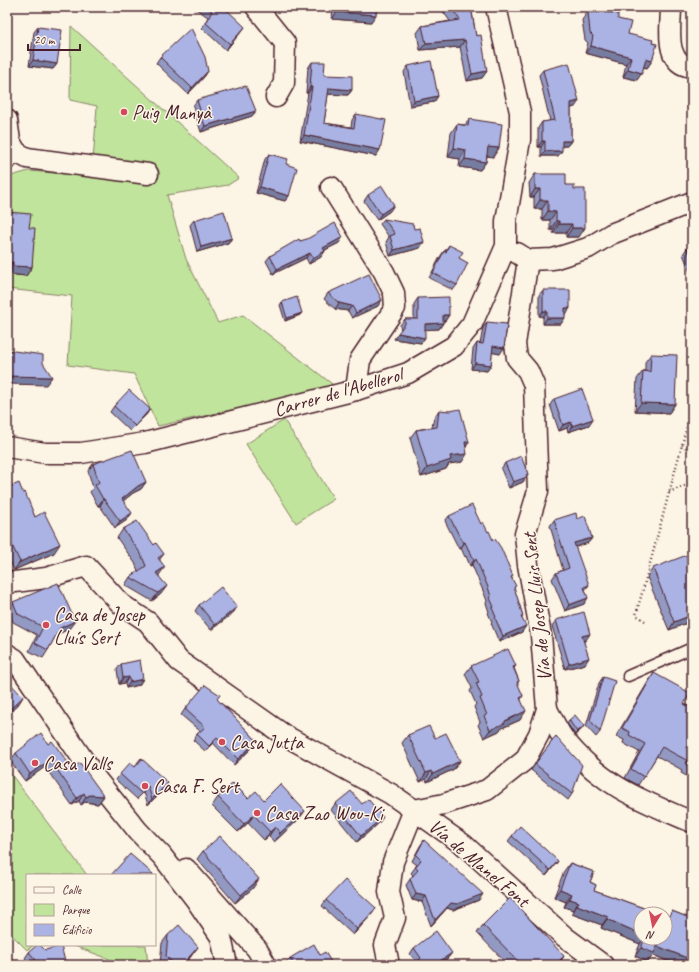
<svg xmlns="http://www.w3.org/2000/svg" width="699" height="972" font-family="Caveat,sans-serif">
<style>
.green{fill:#c1e49d;stroke:#868264}
.lines{fill:none;stroke-linecap:round;stroke-linejoin:round}
.service-casing{stroke:#4a1f2b;stroke-width:13}
.minor-casing{stroke:#4a1f2b;stroke-width:23}
.path{stroke:#4a1f2b;stroke-width:2.5;stroke-dasharray:1 3;stroke-linecap:butt}
.service{stroke:#fcf5e5;stroke-width:10}
.minor{stroke:#fcf5e5;stroke-width:20}
.wall{fill:#929ac4;stroke:#4a1f2b}
.shaded-wall{fill:#777da0;stroke:#4a1f2b}
.building{fill:#aab3e4;stroke:#4a1f2b}
.poi-dot{fill:#d1495b;stroke:#fcf5e5;stroke-width:1.5}
.labels{text-anchor:middle;dominant-baseline:central;stroke-width:3;stroke-linejoin:round;paint-order:stroke}
.poi-label{font-size:20px;fill:#4a1f2b;stroke:#fcf5e5;text-anchor:start}
.street-label{font-size:20px;fill:#4a1f2b;stroke:#fcf5e5}
</style>
<rect width="100%" height="100%" fill="#fcf5e5"/>
<filter id="ink" filterUnits="userSpaceOnUse"><feTurbulence type="fractalNoise" baseFrequency=".025" numOctaves="2"/><feDisplacementMap in="SourceGraphic" scale="8" xChannelSelector="R" yChannelSelector="G"/><feConvolveMatrix kernelMatrix="1 2 1 2 8 2 1 2 1" color-interpolation-filters="sRGB"/></filter>
<g filter="url(#ink)">
<g class="green">
<polygon points="71,26 239,178 228,185 167,195 186,259 218,323 243,315 336,387 158,426 134,374 68,365 72,296 7,289 7,177 29,171 92,176 97,106 70,100"/>
<polygon points="284,420 334,499 296,523 246,444"/>
<polygon points="7,769 87,875 27,875 27,945 34,945 27,950 7,930"/>
<polygon points="72,945 146,945 148,965 125,965"/>
</g>
<g class="lines">
<defs>
<polyline id="service" points="628,676 692,648"/>
<g id="minor">
<polyline points="256,7 285,43 284,83 276,97"/>
<path d="M 671,7 C 671,27 663,64 692,67"/>
<polyline points="7,120 10,141 16,152 7,159"/>
<polyline points="16,152 27,158 148,174"/>
<polyline points="331,187 384,272 394,293 395,308 360,360 356,390"/>
<polyline points="517,253 528,260 553,259 588,248 611,234 692,202"/>
<polyline points="7,447 45,453 81,453 145,443 356,390 408,373 454,346 472,324 506,246 506,221 520,140 520,112 496,7"/>
<polyline points="7,583 46,578 86,566 121,604 148,622 179,661 284,735 391,794 464,845 565,937 603,965"/>
<polyline points="7,654 15,659 97,780 138,831 162,856 196,900 221,937 227,965"/>
<path d="M 547,709 C 553,720 559,734 567,743 C 604,787 641,800 692,822"/>
<polyline points="186,869 257,949 266,965"/>
<polyline points="389,965 385,945 395,918 389,892 393,862 414,810 444,804 487,790 525,760 539,734 547,709 541,635 528,565 525,534 538,491 534,385 528,371 517,358 515,344 528,260"/>
</g>
</defs>
<use href="#service" class="service-casing"/>
<use href="#minor" class="minor-casing"/>
<g class="path">
<polyline points="682,445 692,453"/>
<polyline points="669,492 692,483"/>
<polyline points="645,621 636,615 692,408"/>
</g>
<use href="#service" class="service"/>
<use href="#minor" class="minor"/>
</g>
<g class="wall">
<polygon points="193,7 224,7 241,32 226,50 202,28 208,17"/>
<polygon points="333,7 377,7 371,22 332,19"/>
<polygon points="443,7 479,7 476,11 472,12 476,36 487,71 482,78 467,81 460,47 420,50 417,33 422,26 450,21 444,13"/>
<polygon points="588,12 618,19 628,34 652,43 652,61 647,68 644,67 637,80 623,77 626,64 585,53 588,43 585,40 582,20"/>
<polygon points="38,27 57,64 53,69 29,66 34,32"/>
<polygon points="160,57 208,71 204,77 188,94 156,63"/>
<polygon points="312,62 324,75 352,90 348,95 328,94 324,123 351,127 352,120 356,114 376,156 300,141 308,93 306,93 308,68"/>
<polygon points="408,66 438,96 434,102 410,106 404,72"/>
<polygon points="543,70 575,107 571,108 571,141 567,146 562,146 558,156 541,156 541,147 538,147 538,128 542,122 550,121 539,75"/>
<polygon points="197,100 256,111 252,116 201,132 193,106"/>
<polygon points="469,119 499,148 493,157 487,156 486,162 480,170 459,167 460,159 448,157 451,133 457,124 465,125"/>
<polygon points="269,154 286,164 289,196 285,201 256,193 265,159"/>
<polygon points="535,174 566,185 574,189 579,237 566,237 566,233 553,233 553,230 550,230 550,220 542,220 542,209 534,209 534,197 530,197 529,183"/>
<polygon points="368,195 390,211 377,220 364,201"/>
<polygon points="384,219 420,248 390,256 386,242 389,237 380,224"/>
<polygon points="194,220 232,238 228,243 197,252 190,225"/>
<polygon points="29,228 32,267 26,276 7,274 7,271"/>
<polygon points="692,234 692,277 683,254 687,248 690,247 688,240"/>
<polygon points="300,241 339,243 325,250 325,251 321,257 309,264 306,258 273,274 266,261 270,256"/>
<polygon points="449,245 459,258 457,285 453,290 429,278 440,257 444,251 445,251"/>
<polygon points="543,290 570,308 566,314 565,314 561,324 543,324 543,317 539,316 539,295"/>
<polygon points="328,293 378,306 352,318 348,311 335,309 324,299"/>
<polygon points="418,298 449,315 445,321 443,321 443,323 439,329 425,329 421,343 394,339 401,330 400,325 405,319 414,319 414,304"/>
<polygon points="282,302 300,315 285,321 280,305"/>
<polygon points="487,322 500,354 492,352 491,365 487,371 471,369 473,349 477,343 480,344 483,328"/>
<polygon points="651,354 675,404 669,413 635,411 637,379 643,371 645,371 645,362"/>
<polygon points="554,399 589,425 568,432 567,428 559,431 550,405"/>
<polygon points="114,406 150,409 146,415 130,431 110,412"/>
<polygon points="439,410 469,442 466,447 462,462 449,464 446,469 421,477 410,438 416,430 432,427 434,418"/>
<polygon points="505,463 528,474 523,482 509,488 501,469"/>
<polygon points="93,464 146,482 141,489 133,493 123,501 127,520 115,528 100,506 98,506 90,492 93,488 88,471"/>
<polygon points="7,474 12,486 23,493 35,517 54,553 14,570 7,555"/>
<polygon points="449,516 481,524 488,532 512,578 514,588 523,616 522,618 522,632 499,642 491,623 492,622 488,613 489,612 486,603 487,601 484,593 472,565 470,566 466,556 465,557 461,548 459,549 445,521"/>
<polygon points="577,519 592,538 588,543 575,547 585,590 584,604 565,611 552,579 556,573 563,570 550,526 554,520"/>
<polygon points="123,529 154,545 164,554 160,559 159,575 159,576 161,594 152,601 125,585 130,577 138,571 135,563 117,538"/>
<polygon points="653,568 692,621 669,630 647,577"/>
<polygon points="13,602 69,629 56,635 48,650 43,658 29,651 37,635 13,622 8,610"/>
<polygon points="199,605 237,607 233,613 211,630 195,611"/>
<polygon points="556,620 586,640 584,640 585,664 565,669 552,626"/>
<polygon points="121,664 143,679 139,685 126,688 125,683 119,684 117,669"/>
<polygon points="471,666 516,666 514,668 519,681 517,684 523,696 521,699 520,720 502,728 499,731 484,738 478,725 480,722 474,707 476,704 470,691 472,688 465,674"/>
<polygon points="654,673 684,704 692,708 692,779 681,773 682,770 657,756 638,785 625,778 639,752 623,743 624,740 616,736 648,682"/>
<polygon points="603,677 600,732 596,737 586,726 599,683"/>
<polygon points="217,699 257,741 253,747 234,765 213,743 205,751 193,740 197,734 200,731 181,715 185,709"/>
<polygon points="569,720 582,729 575,735 567,723"/>
<polygon points="408,735 435,738 460,761 454,769 427,782 426,779 420,782 402,743"/>
<polygon points="556,736 572,794 568,800 531,770"/>
<polygon points="48,744 72,768 104,796 98,804 85,802 81,805 79,801 72,805 45,767 25,781 10,761 16,753"/>
<polygon points="141,758 164,789 148,805 144,792 137,799 116,780 120,774 135,767 137,764 137,763"/>
<polygon points="218,797 264,800 299,819 274,842 269,836 264,840 248,823 238,832 212,806"/>
<polygon points="335,804 362,804 379,823 357,842 331,810"/>
<polygon points="512,836 558,861 546,876 508,841"/>
<polygon points="424,840 479,900 453,910 447,908 431,926 422,902 412,900 406,885 413,875 411,873 417,865 412,861 420,846"/>
<polygon points="203,851 253,888 235,903 197,859"/>
<polygon points="570,863 594,872 590,882 596,885 594,890 660,914 641,914 641,938 665,938 665,916 668,917 672,911 692,919 692,965 677,965 653,955 648,962 635,956 640,944 601,928 602,925 572,914 573,910 564,907 566,902 554,897 564,871"/>
<polygon points="326,900 376,908 372,914 353,935 322,906"/>
<polygon points="483,925 564,956 558,965 508,965 477,933"/>
<polygon points="168,935 192,955 184,965 161,965 160,964 162,943"/>
<polygon points="414,948 448,958 442,963 443,965 415,965 417,963 410,954"/>
<polygon points="45,950 66,965 31,965 25,958 29,952"/>
<polygon points="320,955 333,965 285,965 290,958"/>
</g>
<g class="shaded-wall">
<polygon points="470,7 479,7 476,11 466,13"/>
<polygon points="337,12 376,15 371,22 332,19"/>
<polygon points="245,27 241,32 226,50 230,44"/>
<polygon points="465,40 460,47 420,50 426,43"/>
<polygon points="591,46 631,57 626,64 585,53"/>
<polygon points="646,59 652,61 647,68 640,66"/>
<polygon points="33,60 57,64 53,69 29,66"/>
<polygon points="628,69 642,73 637,80 623,77"/>
<polygon points="208,71 204,77 188,94 192,88"/>
<polygon points="487,71 482,78 467,81 472,74"/>
<polygon points="310,87 312,87 308,93 306,93"/>
<polygon points="329,88 352,90 348,95 325,94"/>
<polygon points="438,96 434,102 410,106 414,101"/>
<polygon points="579,101 575,107 567,109 571,103"/>
<polygon points="256,111 252,116 201,132 205,126"/>
<polygon points="304,135 380,150 376,156 300,141"/>
<polygon points="542,141 545,141 541,147 538,147"/>
<polygon points="562,141 571,141 567,146 558,146"/>
<polygon points="488,147 499,148 493,157 482,155"/>
<polygon points="454,148 466,150 460,159 448,157"/>
<polygon points="545,151 562,151 558,156 541,156"/>
<polygon points="692,153 692,159 689,157"/>
<polygon points="465,159 486,162 480,170 459,167"/>
<polygon points="260,187 289,196 285,201 256,193"/>
<polygon points="535,189 540,189 534,197 530,197"/>
<polygon points="540,200 548,200 542,209 534,209"/>
<polygon points="394,205 390,211 377,220 381,214"/>
<polygon points="548,211 556,212 550,220 542,220"/>
<polygon points="556,221 559,221 553,230 550,230"/>
<polygon points="559,224 572,224 566,233 553,233"/>
<polygon points="572,228 585,228 579,237 566,237"/>
<polygon points="343,237 339,243 319,253 323,248"/>
<polygon points="232,238 228,243 197,252 201,247"/>
<polygon points="424,242 420,248 390,256 394,250"/>
<polygon points="325,251 321,257 309,264 313,258"/>
<polygon points="310,253 306,258 273,274 277,269"/>
<polygon points="7,262 13,262 7,271"/>
<polygon points="13,266 32,267 26,276 7,274"/>
<polygon points="382,300 378,306 352,318 356,313"/>
<polygon points="339,303 352,306 348,311 335,309"/>
<polygon points="565,308 570,308 566,314 561,314"/>
<polygon points="543,311 547,311 543,317 539,316"/>
<polygon points="302,313 300,315 285,321 287,318"/>
<polygon points="443,315 449,315 445,321 439,321"/>
<polygon points="547,318 565,318 561,324 543,324"/>
<polygon points="443,323 439,329 421,330 425,324"/>
<polygon points="398,333 425,338 421,343 394,339"/>
<polygon points="493,346 504,348 500,354 489,352"/>
<polygon points="475,363 491,365 487,371 471,369"/>
<polygon points="7,376 52,377 46,385 7,384"/>
<polygon points="641,403 675,404 669,413 635,411"/>
<polygon points="150,409 146,415 130,431 135,426"/>
<polygon points="593,419 589,425 568,432 572,426"/>
<polygon points="571,422 567,428 559,431 563,425"/>
<polygon points="465,442 469,442 463,451"/>
<polygon points="467,454 462,462 449,464 446,469 421,477 427,468 450,456"/>
<polygon points="528,474 523,482 509,488 513,482"/>
<polygon points="146,482 141,489 133,493 117,506 122,499 138,486"/>
<polygon points="103,499 104,499 100,506 98,506"/>
<polygon points="132,513 127,520 115,528 120,521"/>
<polygon points="592,538 588,543 570,549 574,543"/>
<polygon points="465,542 461,548 459,549 463,543"/>
<polygon points="60,544 54,553 14,570 20,562"/>
<polygon points="476,559 472,565 470,566 474,560"/>
<polygon points="165,567 159,575 151,581 156,573"/>
<polygon points="589,585 585,590 584,587"/>
<polygon points="167,586 161,594 152,601 158,593"/>
<polygon points="588,598 584,604 565,611 569,605"/>
<polygon points="237,607 233,613 211,630 215,625"/>
<polygon points="692,615 692,621 669,630 674,622"/>
<polygon points="75,621 69,629 54,636 60,628"/>
<polygon points="526,626 522,632 499,642 503,636"/>
<polygon points="590,634 586,640 578,642 582,636"/>
<polygon points="589,658 585,664 565,669 569,664"/>
<polygon points="129,677 125,683 119,684 123,678"/>
<polygon points="143,679 139,685 126,688 130,682"/>
<polygon points="23,697 18,705 7,715 7,712"/>
<polygon points="526,711 520,720 502,728 499,731 484,738 490,730 505,721"/>
<polygon points="584,726 582,729 575,735 577,732"/>
<polygon points="257,741 253,747 234,765 238,759"/>
<polygon points="50,760 45,767 25,781 30,774"/>
<polygon points="460,761 454,769 427,782 433,774"/>
<polygon points="431,771 426,779 420,782 426,773"/>
<polygon points="168,783 164,789 148,805 152,799"/>
<polygon points="84,793 79,801 72,805 77,798"/>
<polygon points="90,795 104,796 98,804 85,802 81,805 86,797"/>
<polygon points="305,811 299,819 274,842 280,833"/>
<polygon points="254,815 248,823 238,832 244,824"/>
<polygon points="383,817 379,823 357,842 361,836"/>
<polygon points="275,827 269,836 264,840 270,832"/>
<polygon points="558,861 546,876 550,870"/>
<polygon points="259,879 253,888 235,903 241,895"/>
<polygon points="560,889 572,894 566,902 554,897"/>
<polygon points="416,894 426,896 422,902 412,900"/>
<polygon points="483,894 479,900 453,910 447,908 431,926 435,920 451,903"/>
<polygon points="570,899 579,902 573,910 564,907"/>
<polygon points="577,905 608,917 602,925 572,914"/>
<polygon points="376,908 372,914 353,935 357,929"/>
<polygon points="607,919 641,934 641,938 644,938 640,944 601,928"/>
<polygon points="657,946 692,960 692,965 677,965 653,955 648,962 635,956 641,948"/>
<polygon points="198,947 192,955 184,965 182,965"/>
<polygon points="452,953 448,958 438,965 440,961"/>
<polygon points="564,956 558,965 555,965"/>
</g>
<g class="building">
<polygon points="206,7 224,7 245,27 230,44 206,23 212,11"/>
<polygon points="338,7 377,7 376,15 337,12"/>
<polygon points="451,7 471,7 476,36 481,35 487,71 472,74 465,40 426,43 422,26 460,20"/>
<polygon points="588,12 618,13 618,19 631,22 628,34 653,40 652,43 657,44 652,61 646,59 642,73 628,69 631,57 591,46 593,36 590,33"/>
<polygon points="38,27 62,30 57,64 33,60"/>
<polygon points="191,28 205,57 208,71 192,88 160,57"/>
<polygon points="431,61 438,96 414,101 408,66"/>
<polygon points="312,62 325,62 324,75 352,76 352,90 329,88 324,123 354,128 356,114 386,120 380,150 304,135 312,87 310,87"/>
<polygon points="569,63 579,101 571,103 571,141 562,141 562,151 545,151 545,141 542,141 542,122 555,120 543,70"/>
<polygon points="246,86 256,111 205,126 197,100"/>
<polygon points="469,119 502,124 499,148 488,147 486,162 465,159 466,150 454,148 457,124 468,126"/>
<polygon points="269,154 288,159 286,164 297,168 289,196 260,187"/>
<polygon points="535,174 566,174 566,185 574,185 574,189 585,189 585,228 572,228 572,224 559,224 559,221 556,221 556,212 548,211 548,200 540,200 540,189 535,189"/>
<polygon points="382,186 394,205 381,214 368,195"/>
<polygon points="224,211 232,238 201,247 194,220"/>
<polygon points="7,212 31,214 29,228 35,228 32,267 13,266 13,262 7,262"/>
<polygon points="384,219 413,224 414,229 420,228 424,242 394,250 390,236 395,234"/>
<polygon points="335,223 343,237 323,248 325,251 313,258 310,253 277,269 270,256 299,239 300,241 307,239"/>
<polygon points="449,245 463,252 459,258 468,263 457,285 433,273 444,251 446,252"/>
<polygon points="692,246 692,261 687,248"/>
<polygon points="369,274 382,300 356,313 352,306 339,303 328,293"/>
<polygon points="543,290 570,290 570,308 565,308 565,318 547,318 547,311 543,311"/>
<polygon points="297,297 302,313 287,318 282,302"/>
<polygon points="449,297 449,315 443,315 443,323 425,324 425,338 398,333 405,324 405,319 418,319 418,298"/>
<polygon points="487,322 507,324 504,348 493,346 491,365 475,363 477,343 483,344"/>
<polygon points="7,350 43,355 43,363 52,377 7,376"/>
<polygon points="651,354 677,355 675,404 641,403 643,371 650,372"/>
<polygon points="582,389 593,419 572,426 571,422 563,425 554,399"/>
<polygon points="129,390 150,409 135,426 114,406"/>
<polygon points="460,409 469,442 465,442 467,454 450,456 451,460 427,468 416,430 437,427 439,410 450,411"/>
<polygon points="132,450 146,482 138,486 122,499 132,513 120,521 104,499 103,499 95,485 99,483 93,464"/>
<polygon points="521,456 528,474 526,475 527,477 513,482 505,463"/>
<polygon points="7,474 12,486 19,483 23,493 25,492 35,517 44,512 60,544 20,562 8,537 10,536 7,528"/>
<polygon points="472,505 481,524 483,522 488,532 489,531 493,540 495,539 501,548 513,576 511,577 516,586 514,587 523,616 521,617 526,626 503,636 495,618 496,617 492,608 494,607 490,598 491,597 488,587 476,559 474,560 470,551 469,551 465,542 463,543 449,516"/>
<polygon points="576,513 577,519 585,516 592,538 574,543 589,585 584,587 588,598 569,605 556,573 569,568 554,520"/>
<polygon points="137,521 154,545 156,543 164,554 158,558 165,567 156,573 167,586 158,593 130,577 146,566 141,554 123,529"/>
<polygon points="692,553 692,615 674,622 653,568"/>
<polygon points="58,583 75,621 60,628 48,650 35,643 43,627 18,614 13,602"/>
<polygon points="221,587 237,607 215,625 199,605"/>
<polygon points="584,612 590,634 582,636 589,658 569,664 556,620"/>
<polygon points="508,649 516,666 513,667 519,681 517,682 523,696 520,698 526,711 505,721 505,723 490,730 484,716 487,715 480,698 482,697 476,683 479,682 471,666"/>
<polygon points="140,660 143,679 130,682 129,677 123,678 121,664"/>
<polygon points="654,673 690,693 684,704 692,708 692,768 686,765 688,761 662,747 644,777 631,769 645,744 629,735 630,732 622,728"/>
<polygon points="603,677 615,681 600,732 590,720"/>
<polygon points="7,680 23,697 7,712"/>
<polygon points="205,685 220,695 217,699 257,741 238,759 217,738 209,746 197,734 205,727 185,709"/>
<polygon points="575,715 584,726 577,732 569,720"/>
<polygon points="429,726 435,738 446,733 460,761 433,774 431,771 426,773 408,735"/>
<polygon points="41,733 48,744 52,741 72,768 80,763 104,796 90,795 86,797 84,793 77,798 50,760 30,774 16,753"/>
<polygon points="556,736 582,765 572,794 535,764"/>
<polygon points="141,758 168,783 152,799 148,786 142,794 120,774 130,763 135,767 141,760"/>
<polygon points="233,783 248,798 256,791 264,800 280,784 305,811 280,833 275,827 270,832 254,815 244,824 218,797"/>
<polygon points="351,791 362,804 368,799 383,817 361,836 335,804"/>
<polygon points="520,826 558,861 550,870 512,836"/>
<polygon points="220,836 259,879 241,895 203,851"/>
<polygon points="424,840 483,894 457,904 451,903 435,920 426,896 416,894 410,879 418,870 415,867 421,860 416,855"/>
<polygon points="130,854 153,874 153,875 111,875"/>
<polygon points="570,863 594,872 590,882 596,885 594,890 660,914 641,914 641,934 607,919 608,917 577,905 579,902 570,899 572,894 560,889"/>
<polygon points="345,880 376,908 357,929 326,900"/>
<polygon points="510,898 564,956 555,965 522,965 483,925"/>
<polygon points="672,911 692,919 692,960 657,946 654,953 641,948 645,938 665,938 665,916 669,917"/>
<polygon points="179,925 198,947 182,965 175,965 166,956 168,935"/>
<polygon points="436,931 452,953 440,961 443,965 422,965 419,960 421,958 414,948"/>
<polygon points="314,944 320,955 325,952 333,965 294,965 290,958"/>
<polygon points="37,945 40,945 45,950 61,946 66,965 40,965 29,952"/>
<polygon points="209,963 210,965 202,965"/>
</g>
</g>
<g class="poi-dot">
<circle cx="124" cy="112" r="4"/>
<circle cx="46" cy="625" r="4"/>
<circle cx="222" cy="742" r="4"/>
<circle cx="35" cy="763" r="4"/>
<circle cx="145" cy="786" r="4"/>
<circle cx="257" cy="813" r="4"/>
</g>
<g class="labels">
<g class="poi-label">
<text x="132" y="112">Puig Manyà</text>
<text x="54" y="614">Casa de Josep<tspan x="54" dy="23">Lluís Sert</tspan></text>
<text x="230" y="742">Casa Jutta</text>
<text x="43" y="763">Casa Valls</text>
<text x="153" y="786">Casa F. Sert</text>
<text x="265" y="813">Casa Zao Wou-Ki</text>
</g>
<g class="street-label">
<text transform="translate(338 392) rotate(-16)">Carrer de l'Abellerol</text>
<text transform="translate(537 607) rotate(-96)">Vía de Josep Lluis Sert</text>
<text transform="translate(479 863) rotate(40)">Vía de Manel Font</text>
</g>
</g>
<rect width="699" height="972" fill="none" stroke="#fcf5e5" stroke-width="24"/>
<rect x="12" y="12" width="675" height="948" fill="none" stroke="#4a1f2b" stroke-width="1.5" filter="url(#ink)"/>
<rect x="26" y="874" width="130" height="72" fill="#fcf5e5" stroke="#b59f9b"/>
<rect x="34" y="887" width="20" height="6" fill="#fcf5e5" stroke="#b59f9b"/>
<text x="62" y="894" font-size="12" fill="#4a1f2b">Calle</text>
<rect x="34" y="904" width="20" height="12" fill="#c1e49d" stroke="#b59f9b"/>
<text x="62" y="914" font-size="12" fill="#4a1f2b">Parque</text>
<rect x="34" y="924" width="20" height="12" fill="#aab3e4" stroke="#b59f9b"/>
<text x="62" y="934" font-size="12" fill="#4a1f2b">Edificio</text>
<g transform="translate(653 926) rotate(190)"><circle r="19" fill="#fcf5e5" stroke="#b59f9b"/>
<path d="M0-3L7 15L0 10L-7 15Z" fill="#d1495b"/>
<text y="-6" font-size="11" font-weight="bold" text-anchor="middle" fill="#4a1f2b">N</text>
</g>
<path d="M28 44v6h52v-6" fill="none" stroke="#4a1f2b" stroke-width="2"/>
<text x="34" y="44" font-size="12" fill="#4a1f2b" stroke="#fcf5e5" stroke-width="3" paint-order="stroke">20 m</text>
</svg>
